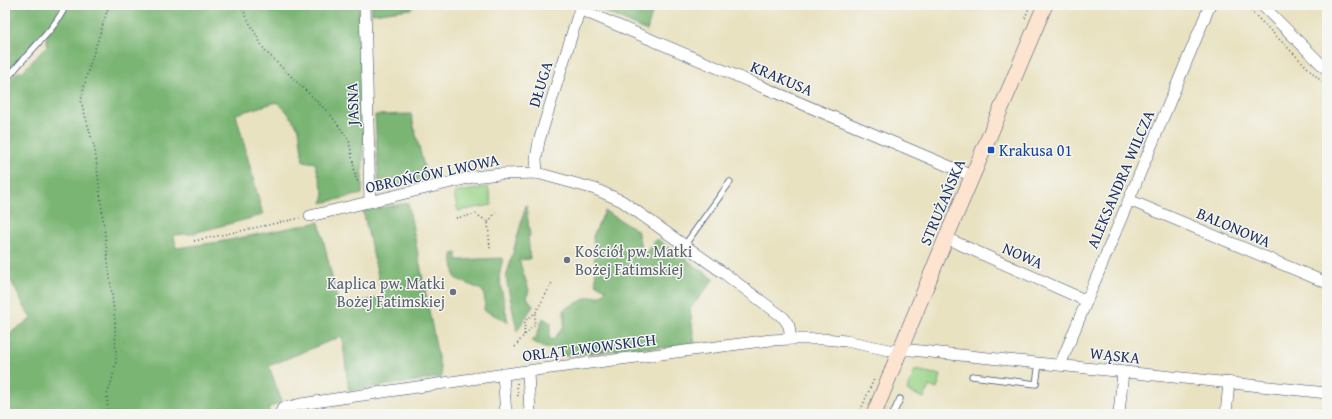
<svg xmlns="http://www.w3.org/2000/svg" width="1332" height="419" font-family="'Gentium Book Plus',serif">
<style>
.green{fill:#99d386;stroke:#5a8172}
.forest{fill:#7ab573;stroke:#4a7268}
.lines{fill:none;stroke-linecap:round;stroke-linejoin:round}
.lane-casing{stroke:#3a4a6d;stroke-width:7}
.street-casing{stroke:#3a4a6d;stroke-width:12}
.secondary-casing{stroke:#3a4a6d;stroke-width:16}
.path{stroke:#3a4a6d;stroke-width:1.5;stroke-dasharray:1 3;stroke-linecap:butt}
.lane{stroke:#fff;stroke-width:5.5}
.street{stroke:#fff;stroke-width:11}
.secondary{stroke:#fde4d1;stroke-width:15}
.transit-dot{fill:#1a4fb4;stroke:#f6f6f2;stroke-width:1.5}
.worship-dot{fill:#6b7280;stroke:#f6f6f2;stroke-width:1.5}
.labels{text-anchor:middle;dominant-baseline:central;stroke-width:3;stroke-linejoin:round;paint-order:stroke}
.street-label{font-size:16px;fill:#1b2f5e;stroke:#f6f6f2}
.transit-label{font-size:16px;fill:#164399;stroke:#f6f6f2;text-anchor:start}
.worship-label{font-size:16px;fill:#5b616d;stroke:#f6f6f2;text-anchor:start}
</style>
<rect width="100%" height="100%" fill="#f6f6f2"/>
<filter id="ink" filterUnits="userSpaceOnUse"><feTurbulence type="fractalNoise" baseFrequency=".025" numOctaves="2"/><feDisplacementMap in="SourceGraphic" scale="8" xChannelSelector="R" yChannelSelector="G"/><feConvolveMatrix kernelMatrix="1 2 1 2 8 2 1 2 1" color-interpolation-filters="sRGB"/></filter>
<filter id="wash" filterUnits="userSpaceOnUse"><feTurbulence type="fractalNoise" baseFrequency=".012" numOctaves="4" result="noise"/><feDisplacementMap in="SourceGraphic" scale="16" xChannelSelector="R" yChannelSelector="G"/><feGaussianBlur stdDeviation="0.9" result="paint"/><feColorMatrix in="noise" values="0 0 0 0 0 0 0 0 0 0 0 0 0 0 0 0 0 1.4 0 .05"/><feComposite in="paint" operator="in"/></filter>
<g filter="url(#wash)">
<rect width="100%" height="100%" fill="#e9e2c1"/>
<g class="green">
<polygon points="488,187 492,205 458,211 454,193"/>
<polygon points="915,370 941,375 937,389 929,386 924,398 907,391"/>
</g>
<g class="forest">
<polygon points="5,5 61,5 55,17 16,61 5,77"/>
<polygon points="69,5 359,5 364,115 362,194 322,203 324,194 315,163 303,161 299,129 287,112 277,102 236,114 263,215 190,234 174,235 176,248 219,242 319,222 339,306 383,297 363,211 408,203 442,377 349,391 342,336 269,366 282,402 268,408 270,414 5,414 5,336 31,319 5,270 5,87 16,73 23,71 47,46 47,36"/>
<polygon points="371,5 416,5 411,9 372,14"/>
<polygon points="595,5 654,5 647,31 595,7"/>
<polygon points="411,114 427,179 379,190 375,115"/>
<polygon points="526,205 530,236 528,236 530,259 519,260 529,290 527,297 533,306 517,331 506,278"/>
<path d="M 605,211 L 637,230 L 643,256 L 657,239 L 714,279 L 690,309 L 695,346 L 625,349 L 562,356 L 560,349 L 557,347 C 544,350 543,348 532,341 L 536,337 L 543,318 L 551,323 L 549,338 L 553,340 L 564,326 L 564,309 L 589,297 L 601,296 L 606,289 L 596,284 L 593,236 Z"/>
<polygon points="457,253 457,260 503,258 499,277 508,322 484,310 485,301 483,291 455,278 452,254"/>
</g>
</g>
<g filter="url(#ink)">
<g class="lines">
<defs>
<g id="lane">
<path d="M 5,82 C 23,55 52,35 66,5"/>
<polyline points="684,246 730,182"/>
<polyline points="972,376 1036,384 1039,363"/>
<polyline points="893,414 900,399"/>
</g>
<g id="street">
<polyline points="365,5 370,202"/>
<polyline points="1262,5 1327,70"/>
<polyline points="579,9 972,176"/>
<polyline points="537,173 536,159 539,141 581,5"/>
<polyline points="1129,200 1327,283"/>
<polyline points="310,216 473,177 500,174 537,173 595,189 622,201 725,274 784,318 789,326 791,339"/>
<polyline points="946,238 1087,301"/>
<polyline points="1060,365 1210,5"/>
<polyline points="528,371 530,414"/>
<polyline points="503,374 506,414"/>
<polyline points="280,414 283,408 301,404 519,372 771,340 791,339 824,339 846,341 889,350 911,350 1327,393"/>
<polyline points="1119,414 1123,372"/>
<polyline points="1226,414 1229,382"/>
</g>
<polyline id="secondary" points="874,414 946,238 1045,5"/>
</defs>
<use href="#lane" class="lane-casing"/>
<use href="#street" class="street-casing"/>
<use href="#secondary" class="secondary-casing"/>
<g class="path">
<polyline points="241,5 248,20 265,51 330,114 349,140 356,179 359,183"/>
<polyline points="1245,5 1327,87"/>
<polyline points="1025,18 1030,5"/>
<polyline points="456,218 476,214 488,222 490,249"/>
<polyline points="488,222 498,210"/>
<polyline points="194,241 300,218"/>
<polyline points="524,335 525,321 536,312 553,281"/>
<polyline points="515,347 524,335 534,326 536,312"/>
<polyline points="517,383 518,399"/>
<polyline points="108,414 107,395 112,380 116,362 115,321 95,150 81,101 87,74 109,5"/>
<polyline points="859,414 874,379"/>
</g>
<use href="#lane" class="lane"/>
<use href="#street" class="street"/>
<use href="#secondary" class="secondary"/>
</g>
</g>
<rect class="transit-dot" x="987" y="146" width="8" height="8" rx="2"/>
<g class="worship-dot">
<circle cx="567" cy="260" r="4"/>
<circle cx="453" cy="292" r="4"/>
</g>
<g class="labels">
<g class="street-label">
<text transform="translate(782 78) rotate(23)">KRAKUSA</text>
<text transform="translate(540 84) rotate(-73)">DŁUGA</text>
<text transform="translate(352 104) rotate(-92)">JASNA</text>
<text transform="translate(432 173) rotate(-12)">OBROŃCÓW LWOWA</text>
<text transform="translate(1120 179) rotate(-67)">ALEKSANDRA WILCZA</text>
<text transform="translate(942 202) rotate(-67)">STRUŻAŃSKA</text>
<text transform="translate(1234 227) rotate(23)">BALONOWA</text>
<text transform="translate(1023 255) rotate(24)">NOWA</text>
<text transform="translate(589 347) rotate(-7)">ORLĄT LWOWSKICH</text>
<text transform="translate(1115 355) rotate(6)">WĄSKA</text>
</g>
<g class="transit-label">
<text x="999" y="150">Krakusa 01</text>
</g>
<g class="worship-label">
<text x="575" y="251">Kościół pw. Matki<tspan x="575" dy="18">Bożej Fatimskiej</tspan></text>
<text x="445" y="283" text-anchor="end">Kaplica pw. Matki<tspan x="445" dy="18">Bożej Fatimskiej</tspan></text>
</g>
</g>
<rect width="1332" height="419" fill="none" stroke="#f6f6f2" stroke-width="20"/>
</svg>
